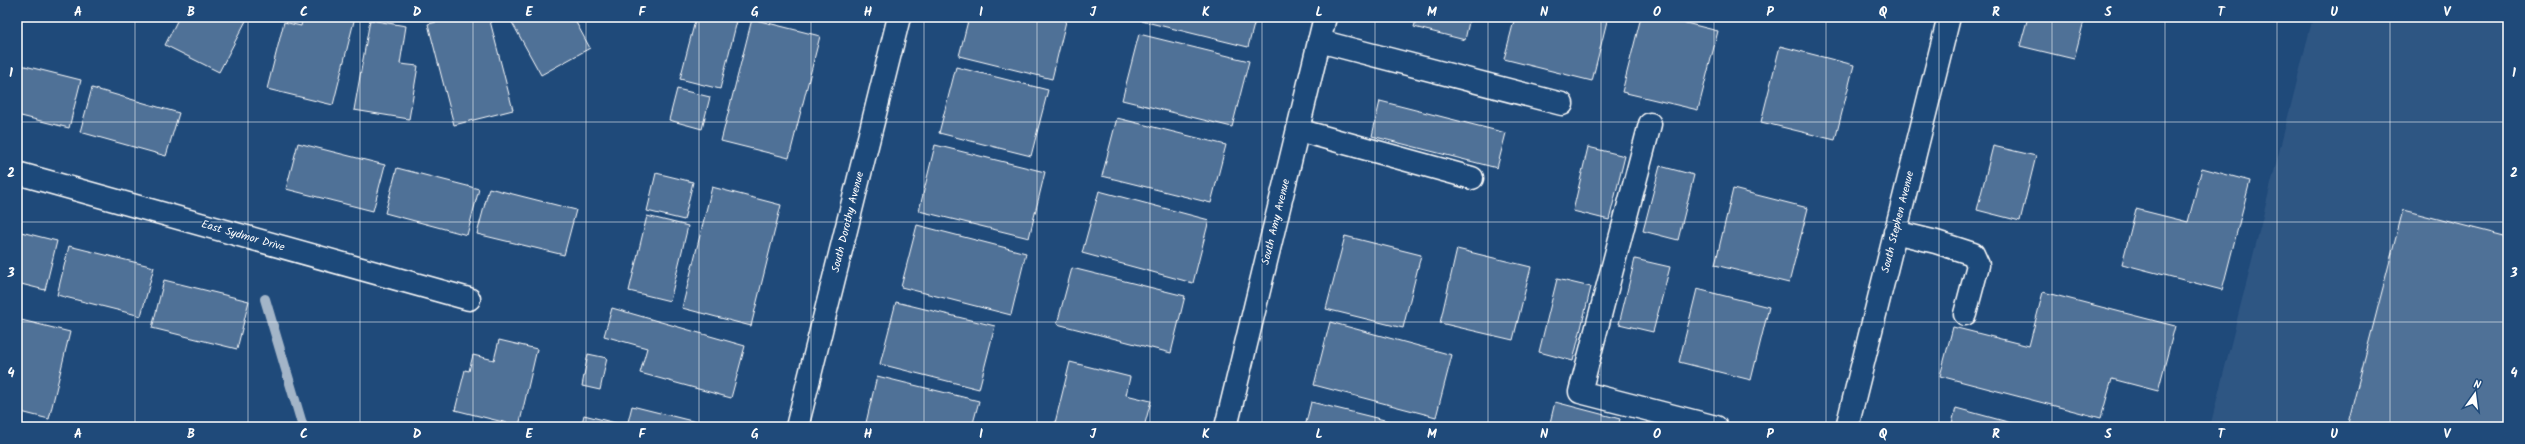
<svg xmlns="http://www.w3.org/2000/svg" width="2525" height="444" font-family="Kalam,sans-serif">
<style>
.built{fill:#2e5683}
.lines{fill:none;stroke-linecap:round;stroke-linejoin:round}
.stream{stroke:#a3b5c8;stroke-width:10}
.building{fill:#507197;stroke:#fff}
.minor-casing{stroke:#fff;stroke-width:25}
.minor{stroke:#1f4a7a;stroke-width:22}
.grid{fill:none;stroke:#fff;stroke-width:1;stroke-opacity:0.55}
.labels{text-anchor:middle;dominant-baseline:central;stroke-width:3;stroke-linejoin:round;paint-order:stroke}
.street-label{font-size:11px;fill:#fff;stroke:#1f4a7a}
.neatline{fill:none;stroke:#fff;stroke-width:1.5}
.grid-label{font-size:13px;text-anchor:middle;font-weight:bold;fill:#fff}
</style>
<rect width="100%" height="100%" fill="#1f4a7a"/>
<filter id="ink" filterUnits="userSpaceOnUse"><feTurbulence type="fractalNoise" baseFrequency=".025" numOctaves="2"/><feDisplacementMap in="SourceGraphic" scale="8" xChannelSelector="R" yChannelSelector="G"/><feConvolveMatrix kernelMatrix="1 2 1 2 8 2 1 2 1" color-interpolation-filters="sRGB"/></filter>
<g filter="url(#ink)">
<polygon class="built" points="2313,17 2508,17 2508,427 2210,427"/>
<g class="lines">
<polyline class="stream" points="265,299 303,427"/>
</g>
<g class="building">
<polygon points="179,17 248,17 219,72 165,45"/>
<polygon points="303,17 355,17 333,105 267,89 284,22 301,26"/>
<polygon points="458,17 489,17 513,110 454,125 428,24"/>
<polygon points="509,17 573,17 590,48 541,75"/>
<polygon points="696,17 738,17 720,89 680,79"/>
<polygon points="969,17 1067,17 1052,79 959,56"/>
<polygon points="1143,17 1256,17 1248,47 1142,21"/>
<polygon points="1417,17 1470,17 1465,40 1414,27"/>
<polygon points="1515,17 1608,17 1592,81 1504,59"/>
<polygon points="1641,17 1662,17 1718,31 1698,110 1622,92"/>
<polygon points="2028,17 2085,17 2074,59 2020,46"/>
<polygon points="752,19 820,36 789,158 721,141"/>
<polygon points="370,20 406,26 400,64 418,66 409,119 354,110"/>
<polygon points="1139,34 1249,61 1232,127 1122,100"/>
<polygon points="1780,46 1854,65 1835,140 1761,122"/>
<polygon points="17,64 81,80 69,128 17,115"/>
<polygon points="956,67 1048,90 1031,156 939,133"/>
<polygon points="92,88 179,113 166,156 80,132"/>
<polygon points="677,89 710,97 702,129 669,120"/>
<polygon points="1380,101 1506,133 1497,168 1372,136"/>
<polygon points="1117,118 1226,145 1211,203 1102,176"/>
<polygon points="298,143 385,165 373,211 286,189"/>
<polygon points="935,145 1045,172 1029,238 919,211"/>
<polygon points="1993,146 2036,156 2020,221 1977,210"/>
<polygon points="1588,147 1625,156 1609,220 1573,211"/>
<polygon points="1660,166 1694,175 1678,240 1643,231"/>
<polygon points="397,168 479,189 467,235 385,213"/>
<polygon points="2202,168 2250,181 2222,290 2122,264 2136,209 2188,222"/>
<polygon points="656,173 693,182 684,220 647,211"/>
<polygon points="712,187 781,205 751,326 682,308"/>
<polygon points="489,188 576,210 564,255 477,234"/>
<polygon points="1733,189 1808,208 1789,283 1715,265"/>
<polygon points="1099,191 1209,220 1193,283 1082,253"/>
<polygon points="2403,210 2508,237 2506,249 2508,250 2508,427 2347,427"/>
<polygon points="647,216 688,226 670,301 629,291"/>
<polygon points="917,225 1026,253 1011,315 901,287"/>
<polygon points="17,231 57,241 45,290 17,283"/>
<polygon points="1345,236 1421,255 1403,328 1326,309"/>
<polygon points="69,246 154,267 141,316 57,295"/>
<polygon points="1457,249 1531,267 1513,340 1440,323"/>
<polygon points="1635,259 1670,267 1653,332 1619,324"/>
<polygon points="1072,268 1185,296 1171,353 1057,324"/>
<polygon points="1557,279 1591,287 1573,361 1539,352"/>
<polygon points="164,280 249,301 237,349 152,328"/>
<polygon points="1697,289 1769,307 1751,380 1679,362"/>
<polygon points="2043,292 2175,326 2158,391 2112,379 2101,418 1940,376 1953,327 2029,346"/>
<polygon points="896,302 995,326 979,389 880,364"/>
<polygon points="612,308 745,346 731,398 640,373 647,348 604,336"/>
<polygon points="17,319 70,332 49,419 17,411"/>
<polygon points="1330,322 1452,355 1436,417 1314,385"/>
<polygon points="499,340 537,349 519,426 455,410 465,370 469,371 473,355 494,360"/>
<polygon points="588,354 607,358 600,390 582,386"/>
<polygon points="1070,362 1130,377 1126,395 1151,401 1144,427 1054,427"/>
<polygon points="877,376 979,401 972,427 865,427"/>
<polygon points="1311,402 1413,427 1305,427"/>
<polygon points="1555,402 1620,419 1618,427 1549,427"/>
<polygon points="632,406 716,427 581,427 584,415 627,426"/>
<polygon points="1956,408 2026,427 1951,427"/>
<polygon points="1647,423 1662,427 1646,427"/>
</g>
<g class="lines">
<defs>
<g id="minor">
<polyline points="1319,41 1562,104"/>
<polyline points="1650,124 1580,392 1716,427"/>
<polyline points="1298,130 1472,178"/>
<polyline points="17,173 469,299"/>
<polyline points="1895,232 1936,242 1973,254 1978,265 1965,314"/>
<polyline points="797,427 899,17"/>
<polyline points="1226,427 1325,17"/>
<polyline points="1847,427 1949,17"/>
</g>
</defs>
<use href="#minor" class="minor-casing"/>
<use href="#minor" class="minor"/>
</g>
</g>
<path class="grid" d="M 135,17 L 135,427M 248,17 L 248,427M 360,17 L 360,427M 473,17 L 473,427M 586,17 L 586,427M 699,17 L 699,427M 811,17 L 811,427M 924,17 L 924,427M 1037,17 L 1037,427M 1150,17 L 1150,427M 1262,17 L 1262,427M 1375,17 L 1375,427M 1488,17 L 1488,427M 1601,17 L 1601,427M 1714,17 L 1714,427M 1826,17 L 1826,427M 1939,17 L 1939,427M 2052,17 L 2052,427M 2165,17 L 2165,427M 2277,17 L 2277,427M 2390,17 L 2390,427M 17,122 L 2508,122M 17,222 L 2508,222M 17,322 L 2508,322"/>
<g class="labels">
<g class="street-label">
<text transform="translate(848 222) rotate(-76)">South Dorothy Avenue</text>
<text transform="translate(1276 222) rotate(-76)">South Amy Avenue</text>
<text transform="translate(1898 222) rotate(-76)">South Stephen Avenue</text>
<text transform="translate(243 236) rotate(16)">East Sydmor Drive</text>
</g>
</g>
<rect width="2525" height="444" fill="none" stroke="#1f4a7a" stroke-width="44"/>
<g transform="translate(2475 394) rotate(14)" stroke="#1f4a7a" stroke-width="3" paint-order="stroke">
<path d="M0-3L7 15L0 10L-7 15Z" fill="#ffffff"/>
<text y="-6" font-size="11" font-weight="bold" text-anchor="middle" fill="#ffffff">N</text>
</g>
<rect x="22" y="22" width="2481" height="400" class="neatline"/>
<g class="grid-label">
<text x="78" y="16">A</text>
<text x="191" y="16">B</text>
<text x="304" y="16">C</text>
<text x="417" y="16">D</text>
<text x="529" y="16">E</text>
<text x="642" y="16">F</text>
<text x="755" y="16">G</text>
<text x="868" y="16">H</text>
<text x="981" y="16">I</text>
<text x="1093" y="16">J</text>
<text x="1206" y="16">K</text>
<text x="1319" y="16">L</text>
<text x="1432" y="16">M</text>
<text x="1544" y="16">N</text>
<text x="1657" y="16">O</text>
<text x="1770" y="16">P</text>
<text x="1883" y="16">Q</text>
<text x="1996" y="16">R</text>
<text x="2108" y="16">S</text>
<text x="2221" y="16">T</text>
<text x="2334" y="16">U</text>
<text x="2447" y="16">V</text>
<text x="11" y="77">1</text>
<text x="2514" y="77">1</text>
<text x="11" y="177">2</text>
<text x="2514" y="177">2</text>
<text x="11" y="277">3</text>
<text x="2514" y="277">3</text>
<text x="11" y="377">4</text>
<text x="2514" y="377">4</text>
<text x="78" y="438">A</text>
<text x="191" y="438">B</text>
<text x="304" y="438">C</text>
<text x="417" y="438">D</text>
<text x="529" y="438">E</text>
<text x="642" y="438">F</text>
<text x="755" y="438">G</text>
<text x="868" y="438">H</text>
<text x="981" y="438">I</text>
<text x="1093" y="438">J</text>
<text x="1206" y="438">K</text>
<text x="1319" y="438">L</text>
<text x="1432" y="438">M</text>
<text x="1544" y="438">N</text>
<text x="1657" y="438">O</text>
<text x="1770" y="438">P</text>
<text x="1883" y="438">Q</text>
<text x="1996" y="438">R</text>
<text x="2108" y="438">S</text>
<text x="2221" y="438">T</text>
<text x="2334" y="438">U</text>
<text x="2447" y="438">V</text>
</g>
</svg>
